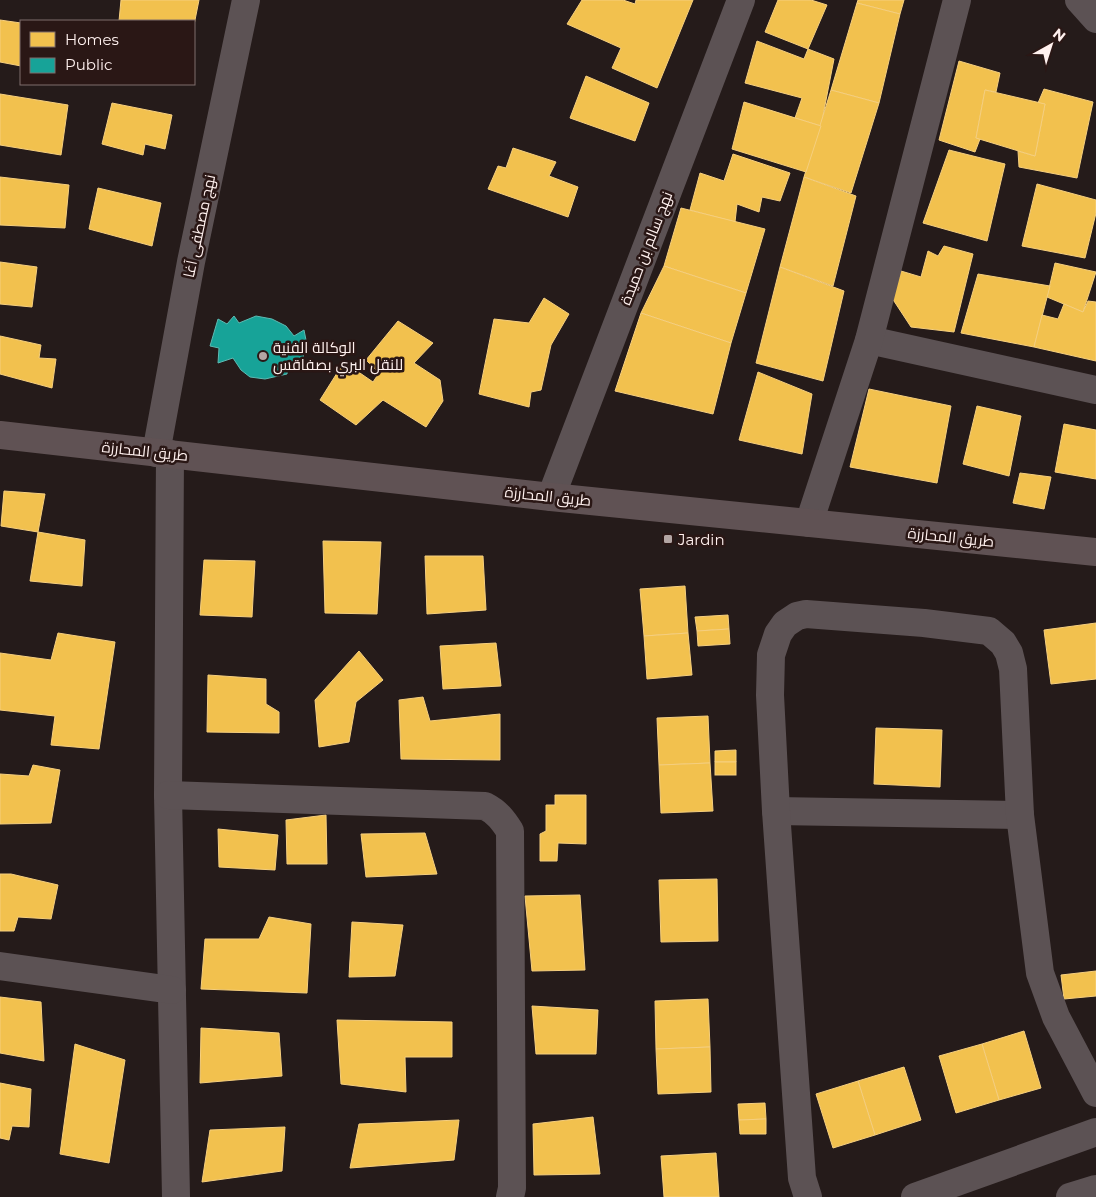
<svg xmlns="http://www.w3.org/2000/svg" width="1096" height="1197" font-family="Montserrat,Cairo,sans-serif">
<style>
.homes{fill:#f2c14e;stroke:#f6cf7e}
.public{fill:#17a398;stroke:#5dbab2}
.lines{fill:none;stroke-linecap:round;stroke-linejoin:round}
.minor{stroke:#5c5254;stroke-width:28}
.major{stroke:#605254;stroke-width:28}
.poi-dot{fill:#b3a6a4;stroke:#2a1715;stroke-width:2}
.labels{text-anchor:middle;dominant-baseline:central;stroke-width:5;stroke-linejoin:round;paint-order:stroke}
.street-label{font-size:15px;fill:#fff1ef;stroke:#2a1715}
.poi-label{font-size:15px;fill:#fff1ef;stroke:#2a1715;text-anchor:start}
</style>
<rect width="100%" height="100%" fill="#251b1a"/>
<g class="homes">
<polygon points="121,0 199,0 194,25 194,21 119,21"/>
<polygon points="582,0 623,0 635,4 636,0 693,0 657,88 612,68 621,48 567,24"/>
<polygon points="778,0 811,0 827,5 808,49 765,32"/>
<polygon points="858,0 904,0 900,14 857,3"/>
<polygon points="857,3 900,14 879,103 831,90"/>
<polygon points="0,20 21,23 21,66 0,62"/>
<polygon points="757,41 804,59 808,49 834,59 821,126 795,118 802,98 745,83"/>
<polygon points="959,61 1000,73 996,92 985,90 976,138 980,139 975,152 939,140"/>
<polygon points="586,76 649,103 635,141 570,118"/>
<polygon points="1044,89 1093,102 1077,178 1019,167 1018,151 1035,156 1045,104 1038,103"/>
<polygon points="831,90 879,103 851,193 804,177"/>
<polygon points="985,90 1045,104 1035,156 976,138"/>
<polygon points="0,94 68,105 61,155 0,145"/>
<polygon points="744,102 821,126 806,172 732,149"/>
<polygon points="112,103 172,115 165,149 145,144 143,155 102,144"/>
<polygon points="513,148 556,162 549,176 578,187 568,217 488,189 498,166 506,168"/>
<polygon points="949,150 1005,164 987,241 923,223"/>
<polygon points="733,154 790,173 780,201 762,197 759,212 737,204 735,222 690,210 700,173 724,181"/>
<polygon points="0,177 69,185 65,228 0,225"/>
<polygon points="804,177 856,196 833,286 780,267"/>
<polygon points="1037,184 1096,200 1096,213 1085,258 1022,246"/>
<polygon points="98,188 161,203 152,246 89,229"/>
<polygon points="681,208 765,229 746,293 664,266"/>
<polygon points="944,246 973,254 954,332 911,327 892,298 901,271 921,277 928,251 938,256"/>
<polygon points="0,262 37,267 32,307 0,304"/>
<polygon points="1055,263 1096,272 1083,312 1047,297"/>
<polygon points="664,266 746,293 731,343 641,313"/>
<polygon points="780,267 844,291 823,381 756,363"/>
<polygon points="978,274 1050,286 1034,347 961,333"/>
<polygon points="544,298 569,314 551,345 541,390 531,392 529,407 479,394 494,319 529,323"/>
<polygon points="1088,301 1096,302 1096,361 1034,347 1042,315 1058,319 1064,304 1083,312"/>
<polygon points="641,313 731,343 713,414 615,391"/>
<polygon points="398,321 433,343 414,363 440,380 443,401 426,427 383,400 356,425 320,400 344,362 373,382 379,373 366,360"/>
<polygon points="0,336 41,345 39,358 56,359 52,388 0,374"/>
<polygon points="758,372 812,394 802,454 739,440"/>
<polygon points="869,389 951,406 937,483 850,467"/>
<polygon points="977,406 1021,416 1009,476 963,464"/>
<polygon points="1064,424 1096,430 1096,479 1055,472"/>
<polygon points="1020,473 1051,477 1044,509 1013,503"/>
<polygon points="4,491 45,494 38,532 1,526"/>
<polygon points="38,532 85,540 82,586 30,581"/>
<polygon points="323,541 381,542 377,614 325,613"/>
<polygon points="425,556 483,556 486,610 427,614"/>
<polygon points="204,560 255,561 252,617 200,615"/>
<polygon points="685,586 688,633 644,636 640,589"/>
<polygon points="728,615 729,629 697,631 695,617"/>
<polygon points="1096,623 1096,679 1051,684 1044,630"/>
<polygon points="729,629 730,644 698,646 697,631"/>
<polygon points="58,633 115,642 99,749 51,745 55,716 0,710 0,653 51,660"/>
<polygon points="688,633 692,675 647,679 644,636"/>
<polygon points="496,643 501,686 443,689 440,646"/>
<polygon points="359,651 383,680 356,702 349,742 319,747 315,700"/>
<polygon points="208,675 266,679 266,704 279,712 279,733 207,732"/>
<polygon points="423,697 430,721 500,714 500,760 401,759 399,700"/>
<polygon points="708,716 710,763 659,765 657,718"/>
<polygon points="876,728 942,730 940,787 874,784"/>
<polygon points="736,750 736,762 715,762 715,751"/>
<rect x="715" y="762" width="21" height="13"/>
<polygon points="710,763 713,811 661,813 659,765"/>
<polygon points="33,765 60,770 51,823 0,824 0,774 29,776"/>
<polygon points="555,795 586,795 586,844 558,843 557,861 540,861 540,834 546,831 546,805 555,805"/>
<polygon points="326,815 327,864 287,864 286,820"/>
<polygon points="218,829 278,835 275,870 219,867"/>
<polygon points="425,833 437,874 366,877 361,834"/>
<polygon points="0,874 11,874 58,885 51,919 18,917 14,931 0,931"/>
<polygon points="717,879 718,941 661,942 659,880"/>
<polygon points="580,895 585,970 532,971 525,896"/>
<polygon points="269,917 311,924 307,993 201,989 205,939 259,939"/>
<polygon points="352,922 403,925 395,976 349,977"/>
<polygon points="1096,971 1096,996 1064,999 1061,975"/>
<polygon points="0,997 41,1002 44,1061 0,1053"/>
<polygon points="708,999 710,1047 656,1049 655,1001"/>
<polygon points="532,1006 598,1010 596,1054 536,1054"/>
<polygon points="337,1020 452,1022 452,1057 405,1057 406,1092 341,1084"/>
<polygon points="201,1028 279,1033 282,1076 200,1083"/>
<polygon points="1024,1031 1041,1088 999,1100 982,1044"/>
<polygon points="75,1044 125,1060 109,1163 60,1154"/>
<polygon points="982,1044 999,1100 956,1113 939,1056"/>
<polygon points="710,1047 711,1092 658,1094 656,1049"/>
<polygon points="904,1067 921,1120 875,1135 858,1081"/>
<polygon points="858,1081 875,1135 833,1148 816,1094"/>
<polygon points="0,1083 31,1089 29,1127 12,1126 9,1140 0,1138"/>
<polygon points="765,1103 766,1119 739,1120 738,1104"/>
<polygon points="593,1117 600,1174 534,1175 533,1124"/>
<polygon points="766,1119 766,1134 740,1134 739,1120"/>
<polygon points="459,1120 454,1160 350,1168 359,1124"/>
<polygon points="285,1127 282,1171 202,1182 210,1130"/>
<polygon points="716,1153 719,1197 664,1197 661,1156"/>
</g>
<polygon class="public" points="234,316 239,323 256,316 272,319 286,326 294,336 304,330 306,340 300,344 304,352 301,371 288,364 287,374 265,379 250,377 241,370 233,358 218,363 219,348 210,346 218,319 227,324"/>
<g class="lines">
<g class="minor">
<polyline points="1079,0 1096,19"/>
<polyline points="869,340 1096,390"/>
<polyline points="156,453 191,262 246,0"/>
<polyline points="170,454 168,795 176,1197"/>
<polyline points="551,497 741,0"/>
<polyline points="809,523 869,340 957,0"/>
<path d="M 168,795 L 485,806 C 497,812 503,820 510,831 L 512,1188 L 510,1197"/>
<polyline points="776,811 1020,815"/>
<polyline points="0,966 172,990"/>
<polyline points="808,1197 802,1178 776,811 770,695 771,655 778,634 785,624 797,616 806,614 924,623 989,631 1003,643 1009,653 1013,669 1020,815 1040,973 1056,1017 1096,1093"/>
<polyline points="915,1197 1096,1132"/>
<polyline points="1070,1197 1096,1189"/>
</g>
<polyline class="major" points="0,435 551,497 1096,552"/>
</g>
<g class="poi-dot">
<circle cx="263" cy="356" r="5"/>
<rect x="663" y="534" width="10" height="10" rx="2.5"/>
</g>
<g class="labels">
<g class="street-label">
<text transform="translate(199 226) rotate(-78)">نهج مصطفى آغا</text>
<text transform="translate(646 248) rotate(-69)">نهج سالم بن حميدة</text>
<text transform="translate(145 451) rotate(6)">طريق المحارزة</text>
<text transform="translate(548 496) rotate(6)">طريق المحارزة</text>
<text transform="translate(951 537) rotate(6)">طريق المحارزة</text>
</g>
<g class="poi-label">
<text x="273" y="347">الوكالة الفنية<tspan x="273" dy="17">للنقل البري بصفاقس</tspan></text>
<text x="678" y="539">Jardin</text>
</g>
</g>
<rect x="20" y="20" width="175" height="65" fill="#2a1715" stroke="#7f6e6c"/>
<rect x="30" y="32" width="25" height="15" fill="#f2c14e" stroke="#7f6e6c"/>
<text x="65" y="45" font-size="15" fill="#fff1ef">Homes</text>
<rect x="30" y="58" width="25" height="15" fill="#17a398" stroke="#7f6e6c"/>
<text x="65" y="70" font-size="15" fill="#fff1ef">Public</text>
<g transform="translate(1051 45) rotate(39)" stroke="#2a1715" stroke-width="4" paint-order="stroke">
<path d="M0-4L9 19L0 12L-9 19Z" fill="#fff1ef"/>
<text y="-8" font-size="14" font-weight="bold" text-anchor="middle" fill="#fff1ef">N</text>
</g>
</svg>
